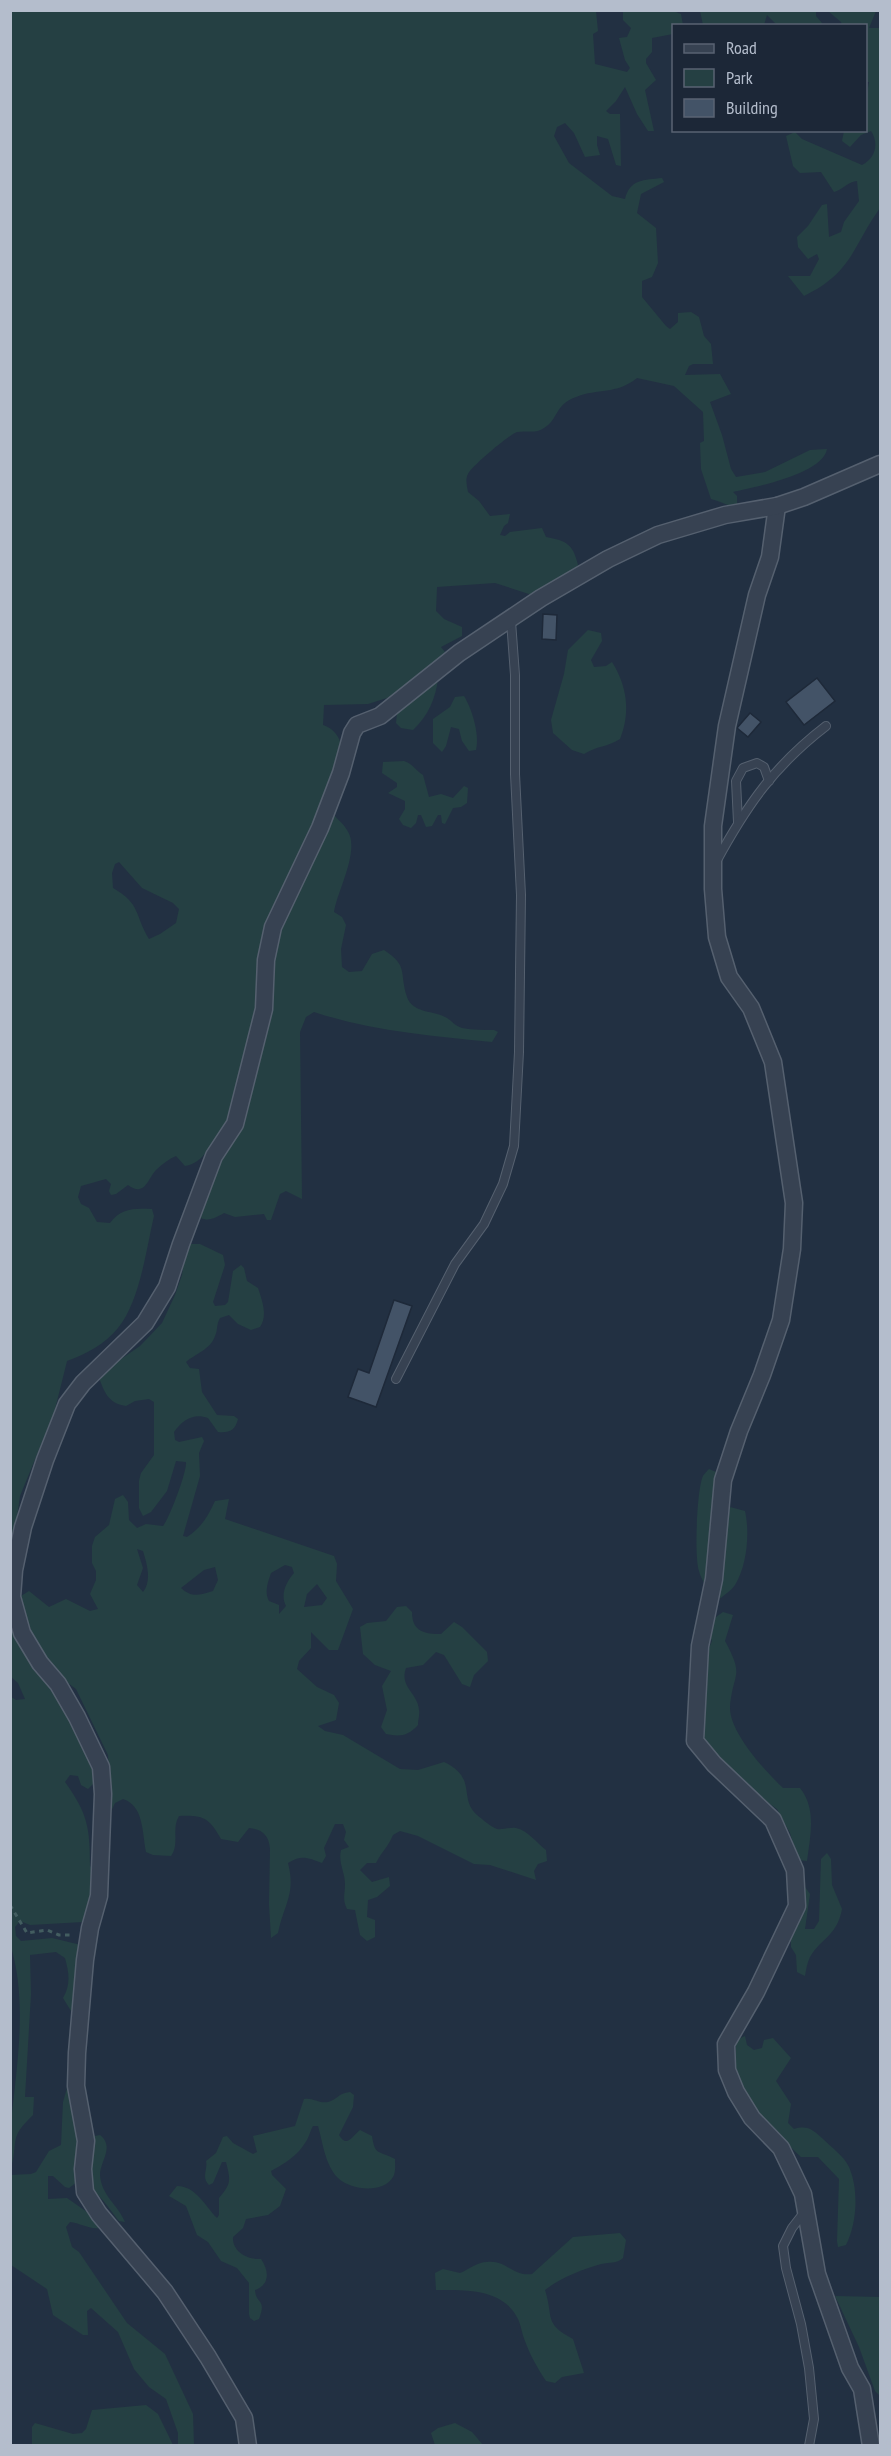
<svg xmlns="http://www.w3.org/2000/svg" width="891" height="2456" font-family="'PT Sans Narrow',sans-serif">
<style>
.green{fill:#254043;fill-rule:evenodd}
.building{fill:#435367;stroke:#1e2939;stroke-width:1.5}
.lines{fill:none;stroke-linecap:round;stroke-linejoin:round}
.lane-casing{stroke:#55606f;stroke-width:10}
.street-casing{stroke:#55606f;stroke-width:19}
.path{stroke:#435d60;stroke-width:3;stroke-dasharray:4.5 4.5;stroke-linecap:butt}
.lane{stroke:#374252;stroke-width:8}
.street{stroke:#374252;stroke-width:16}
</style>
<rect width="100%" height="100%" fill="#223042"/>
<g class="green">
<path d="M 11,11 L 596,11 L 598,31 L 593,34 L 595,64 L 627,72 L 630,68 L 625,60 L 619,38 L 627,37 L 631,28 L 623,20 L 623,11 L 673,11 L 681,14 L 683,25 L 674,26 L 673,34 L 652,38 L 652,52 L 646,59 L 646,63 L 656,80 L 645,90 L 654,131 L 648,131 L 637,114 L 625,87 L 616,101 L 606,111 L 610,114 L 620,114 L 621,166 L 616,165 L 608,139 L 597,136 L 597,145 L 600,155 L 585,157 L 574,133 L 565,123 L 557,127 L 554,136 L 569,163 L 612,196 L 625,199 C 630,179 644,180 662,178 L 664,182 L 641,194 L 637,213 L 656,228 L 658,263 L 652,277 L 642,281 L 642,297 L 666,326 L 670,329 L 678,322 L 678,313 L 691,312 L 699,317 L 704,336 L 711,344 L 713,364 L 693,364 L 689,366 L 685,375 L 720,374 L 731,394 L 710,402 L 722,435 L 731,469 L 736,477 L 765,472 L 810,450 L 827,449 C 823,474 755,487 733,492 L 737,496 L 737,508 C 728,506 720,501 711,499 L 701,469 L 700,443 L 704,441 L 703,412 L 674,386 L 637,378 C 616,395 598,388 576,397 C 554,405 559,419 544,428 C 536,434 526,430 517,432 C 510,434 472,466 468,474 C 465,479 467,486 468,492 L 479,501 L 490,516 L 510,514 L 508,523 L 504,526 L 500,535 L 505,536 L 510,532 L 542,528 L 546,537 C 567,541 573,544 578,565 L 573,574 L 532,595 L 495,583 L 437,587 L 436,611 L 444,619 L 462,627 L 462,636 L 441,647 L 445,652 L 437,663 L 390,697 L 368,704 L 324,705 L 323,725 C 357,737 337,785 331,812 C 336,818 343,823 347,830 C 361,849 337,891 334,912 L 342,917 L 346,925 L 341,949 L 342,967 L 349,972 L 362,971 L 372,954 L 384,950 C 409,966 399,973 407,997 C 413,1014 434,1010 447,1018 C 452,1021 455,1026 462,1028 C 473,1030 483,1030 494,1030 L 498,1032 L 492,1042 C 432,1036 372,1031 314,1012 L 306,1017 L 300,1032 L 302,1199 L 286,1191 L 280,1194 L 271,1220 L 267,1220 L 264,1214 L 235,1217 L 224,1213 C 217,1217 209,1222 201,1218 L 204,1199 L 227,1145 L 240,1132 L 238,1124 C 233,1127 225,1129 221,1133 C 209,1145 204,1163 185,1166 L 176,1156 C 169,1159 162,1164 156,1170 C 147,1180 145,1197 128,1185 L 116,1194 L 111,1195 L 109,1191 L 111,1184 L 106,1179 L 81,1186 L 78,1197 L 81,1204 L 89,1208 L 97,1222 L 110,1223 C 121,1208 134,1208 152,1209 L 154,1216 C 146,1250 140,1301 118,1328 C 105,1344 86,1354 67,1361 L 54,1413 L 20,1496 L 11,1559 ZM 119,862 L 142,888 L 173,903 L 179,909 L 176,923 L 160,934 L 149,939 C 134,914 141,904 113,888 L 112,873 L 115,864 Z"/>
<polygon points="700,11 816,11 816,16 822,23 822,26 777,25 767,15 764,25 703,25"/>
<path d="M 828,11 L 876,11 L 869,28 L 880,28 L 880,208 C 852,247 853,272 804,296 L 788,276 L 810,276 L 819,259 L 817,254 L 808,259 L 798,247 L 797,237 L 808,226 L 822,205 L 827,204 L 829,237 L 841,232 L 844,222 L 859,201 L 857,181 C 849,181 842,190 834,192 L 821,172 L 800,173 L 793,166 L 786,136 L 795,132 L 802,139 L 862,165 C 876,158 879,143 871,131 L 861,135 L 850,147 L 842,141 L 844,131 L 866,130 L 866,99 L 869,82 L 866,82 L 866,26 L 842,25 L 841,22 Z"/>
<path d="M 588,630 L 601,633 L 602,641 L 591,660 L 594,667 L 606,666 L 612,662 C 627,686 631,712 620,739 C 608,747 596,746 584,754 L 572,750 L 553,733 L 551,720 L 564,674 L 568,650 Z"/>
<path d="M 438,678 C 436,698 428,716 413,730 L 401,728 L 396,723 L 398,705 Z"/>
<path d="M 464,696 C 472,709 480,735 476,750 L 469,751 L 462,741 L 459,729 L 451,727 L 446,746 L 442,752 L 433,743 L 433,719 L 450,707 L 455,697 Z"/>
<path d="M 404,761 C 413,764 415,770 423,775 L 429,797 L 441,794 L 453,798 L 464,786 L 468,788 L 467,803 L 461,807 L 453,808 L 445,824 L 442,823 L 441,815 L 438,815 L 432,826 L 426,827 L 421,815 L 418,815 L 416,823 L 411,828 L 403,825 L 399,819 L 405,809 L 405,801 L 388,793 L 397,787 L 397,783 L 382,773 L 383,762 Z"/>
<path d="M 191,1244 L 200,1244 L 223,1255 L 225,1265 L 213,1302 L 215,1306 L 225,1305 L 228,1302 L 233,1271 L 241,1265 L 244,1268 L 247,1281 L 258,1288 C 262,1300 268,1316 260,1327 L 251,1330 L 238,1324 L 229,1315 L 220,1318 C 216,1325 218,1330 215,1336 C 211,1349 195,1354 186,1362 L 190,1368 L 199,1369 L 202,1392 L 217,1415 L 234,1416 L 238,1419 C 235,1431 229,1433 218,1432 L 208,1418 C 193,1413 183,1420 174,1432 L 175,1440 L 179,1442 L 202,1437 L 204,1441 L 199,1453 L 200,1476 L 183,1536 L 187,1537 C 202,1527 208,1516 215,1501 L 229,1499 L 225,1519 L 334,1556 L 337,1564 L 336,1581 L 353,1609 L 338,1650 L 329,1650 L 311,1632 L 311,1648 L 299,1661 L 297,1669 L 317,1687 L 334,1695 L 339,1703 L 336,1720 L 318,1726 L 325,1731 L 343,1735 L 400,1769 L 418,1770 L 444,1762 C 478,1778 458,1798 477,1815 C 482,1819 491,1827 497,1829 C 502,1830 510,1827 516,1828 C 527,1830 537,1843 546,1850 L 547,1861 L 538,1864 L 534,1871 L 536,1880 L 490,1865 L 474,1864 L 418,1836 L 400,1831 L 393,1835 C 387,1849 382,1851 376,1863 L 367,1863 L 360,1870 L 372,1882 L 389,1877 L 390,1886 L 377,1897 L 368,1900 L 367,1917 L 375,1920 L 375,1937 L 367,1941 L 360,1935 L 355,1910 L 347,1909 C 342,1899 345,1895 345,1884 C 345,1872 338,1863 341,1850 L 349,1847 L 344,1840 L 346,1832 L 343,1824 L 335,1824 L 324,1848 L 326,1856 L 322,1863 C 309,1858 301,1854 288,1863 C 296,1894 284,1904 278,1933 L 271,1938 L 269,1904 L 270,1849 C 269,1835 262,1829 249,1828 L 238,1842 L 221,1839 C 209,1818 204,1815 179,1816 C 171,1829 180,1843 171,1856 L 153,1855 L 146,1852 C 142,1832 144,1806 123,1799 L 115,1803 L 107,1820 L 110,1785 L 108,1755 L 76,1689 L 48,1668 L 31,1647 L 22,1614 L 21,1596 L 29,1591 L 49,1607 L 66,1599 L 90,1611 L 98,1609 L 90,1594 L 96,1580 L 96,1571 L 92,1563 L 92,1546 L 95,1537 L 109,1525 L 115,1499 L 123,1495 L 128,1502 L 129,1520 L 137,1528 L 146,1524 L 163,1526 C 169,1519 187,1472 186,1462 L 176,1461 L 167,1491 L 151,1512 L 143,1516 L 139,1508 L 139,1481 L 141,1473 L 154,1455 L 154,1402 L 149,1399 L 135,1401 L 126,1406 C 107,1403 104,1391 98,1375 L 140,1346 L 162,1323 L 175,1295 L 182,1275 L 185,1253 ZM 137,1549 L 143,1551 C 147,1564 152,1581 143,1592 L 137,1585 L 143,1568 ZM 285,1565 L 292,1567 L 294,1573 C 286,1582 280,1595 286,1606 L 279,1614 L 279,1605 L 269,1601 C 264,1592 268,1582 271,1573 ZM 215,1567 L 218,1580 L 213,1591 C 199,1595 192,1598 181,1588 L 204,1570 ZM 317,1584 L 327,1598 L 322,1605 L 304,1607 L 307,1594 Z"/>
<path d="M 709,1469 L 716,1472 L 712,1498 L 719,1504 L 745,1511 C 750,1533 747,1566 735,1585 C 731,1591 725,1594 721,1598 L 713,1596 C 708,1588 701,1580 699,1571 C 694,1558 697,1488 703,1476 C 704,1474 708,1470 709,1469 Z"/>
<path d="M 406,1606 L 412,1612 C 412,1632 425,1634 441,1634 L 454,1622 L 462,1627 L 487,1652 L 488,1661 L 474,1675 L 470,1687 L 462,1684 L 444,1655 L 436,1652 L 423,1665 L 406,1668 C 399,1687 418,1693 419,1710 C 420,1714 418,1720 418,1725 C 408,1736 400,1737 386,1734 L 381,1727 L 387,1710 L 382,1686 L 391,1671 L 375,1665 L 363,1654 L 360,1627 L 367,1623 L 386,1621 L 397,1607 Z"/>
<path d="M 11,1611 L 63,1699 L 95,1774 L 94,1783 L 88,1789 L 81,1785 L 78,1776 L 70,1775 L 65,1782 C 88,1814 90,1828 90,1866 L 94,1869 L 87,1919 L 83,1922 L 30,1925 L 20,1921 L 15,1927 L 16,1936 L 21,1941 L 52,1938 L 81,1945 L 76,2004 L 71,2011 L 63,1998 C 71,1984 69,1973 65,1958 L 56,1952 L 30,1955 L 31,1994 L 25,2097 L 34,2097 L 33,2115 C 8,2139 19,2139 11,2168 C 11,2153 9,2137 11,2122 C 17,2065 28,1999 10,1944 L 11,1697 L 16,1700 L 25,1699 L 18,1683 L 11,1677 Z"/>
<path d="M 723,1612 L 733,1615 L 725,1641 C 745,1678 733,1671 730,1707 C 729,1732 766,1772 783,1788 L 800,1788 C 817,1809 810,1837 807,1861 L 798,1860 L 790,1833 L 777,1809 L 770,1804 L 753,1798 L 706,1748 L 699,1699 L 705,1657 L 712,1641 L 708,1633 L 716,1617 Z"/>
<path d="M 827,1853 L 831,1859 L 832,1885 L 842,1909 C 837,1936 822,1937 810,1957 C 807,1963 806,1970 805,1976 L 797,1972 L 796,1955 L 791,1947 L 791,1938 L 799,1922 L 805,1887 L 810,1894 L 805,1929 L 814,1929 L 819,1921 L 821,1859 Z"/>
<path d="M 745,2036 L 747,2045 L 754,2050 L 762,2048 L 764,2040 L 773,2038 L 791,2058 L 776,2081 L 791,2104 L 788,2123 L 794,2129 C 808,2125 813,2130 823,2139 C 831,2147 844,2156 849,2167 C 859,2190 857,2223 846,2245 L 838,2247 L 837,2241 L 839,2179 L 818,2157 L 801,2157 C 776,2133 741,2105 736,2068 C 735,2059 736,2050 736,2040 Z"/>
<path d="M 67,2088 L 72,2088 L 88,2130 L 95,2136 L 100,2135 C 115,2147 100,2161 100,2175 C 101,2195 118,2205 125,2222 L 119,2221 C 107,2206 97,2188 77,2182 L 69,2188 L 65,2187 L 53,2176 L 48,2176 L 48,2199 L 67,2198 L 87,2212 L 100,2228 C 91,2230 80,2223 70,2222 L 66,2227 L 72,2247 L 79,2252 L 127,2323 L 165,2354 L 193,2414 L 194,2445 L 178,2445 L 178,2433 L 166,2399 L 149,2387 L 134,2369 L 118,2332 L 91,2308 L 87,2311 L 88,2335 L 83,2335 L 53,2315 L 47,2289 L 11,2265 L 10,2175 L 31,2174 L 36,2172 L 49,2151 L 61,2145 L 63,2102 Z"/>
<path d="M 350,2092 L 354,2095 L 353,2107 L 339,2135 C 347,2149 353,2135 360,2130 L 372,2136 C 375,2156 378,2150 395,2159 C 395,2165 396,2172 393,2177 C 383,2194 350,2190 338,2178 C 325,2165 323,2143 318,2126 L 313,2126 C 310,2131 309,2138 305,2143 C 297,2156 284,2164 271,2171 L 272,2175 L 286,2189 L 280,2206 L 268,2215 L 246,2219 L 243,2228 L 233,2237 C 232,2252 248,2260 261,2259 C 270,2272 269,2285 255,2290 C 256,2305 267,2298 259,2319 L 254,2321 L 250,2318 L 249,2314 L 249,2283 L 237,2268 L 221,2261 L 208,2242 L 197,2235 L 186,2206 L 169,2196 L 177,2186 C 196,2186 205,2206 217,2218 L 219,2215 L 219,2198 C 231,2184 231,2181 226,2162 L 222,2162 L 213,2183 L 209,2185 C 201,2177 208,2170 206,2161 L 216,2153 L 223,2137 L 227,2136 L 233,2143 L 253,2154 L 257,2152 L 253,2136 L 295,2126 L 304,2099 C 312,2097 320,2104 328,2102 C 337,2100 338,2093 350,2092 Z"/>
<path d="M 620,2233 L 626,2240 L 623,2258 C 616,2264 610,2262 601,2264 C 583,2269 560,2278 545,2290 C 554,2318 543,2323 573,2339 L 584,2373 L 562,2377 L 555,2383 L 546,2381 C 538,2369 530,2355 525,2341 C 522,2334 521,2325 518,2319 C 503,2288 465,2290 436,2290 L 435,2273 L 443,2269 L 460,2273 C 470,2269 477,2262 487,2262 C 507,2260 513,2277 532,2274 L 573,2237 Z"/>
<polygon points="835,2296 880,2297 880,2396 875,2391 859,2347"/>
<polygon points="146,2405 158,2414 173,2445 32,2445 32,2427 35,2423 73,2434 82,2433 86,2429 92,2410"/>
<polygon points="455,2423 472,2432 483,2445 435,2445 431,2433 438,2428"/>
</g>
<g class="building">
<polygon points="543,614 557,615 556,640 542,639"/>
<polygon points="817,678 835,701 804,725 786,702"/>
<polygon points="750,713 761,722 748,737 737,728"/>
<polygon points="394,1300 412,1306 376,1407 348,1397 358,1369 369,1373"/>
</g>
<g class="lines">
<defs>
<g id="lane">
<polyline points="738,822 736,781 743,768 757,763 764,767 769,781"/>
<path d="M 716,862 C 747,805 774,766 826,726"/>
<polyline points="396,1379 455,1264 484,1224 503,1184 514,1146 519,1052 521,895 515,774 515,675 511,621"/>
<polyline points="806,2210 792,2228 783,2246 786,2268 801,2324 809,2368 814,2419 809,2446"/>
</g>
<g id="street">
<polyline points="777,506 770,557 757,595 727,726 713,826 713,889 717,937 729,977 751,1008 773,1062 794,1203 792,1249 781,1320 762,1375 739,1431 723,1480 714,1579 700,1646 695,1741 714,1764 773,1820 795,1870 797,1906 756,1992 726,2044 727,2070 736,2092 752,2118 781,2148 803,2194 817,2274 850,2368 862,2389 871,2446"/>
<polyline points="248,2446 244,2418 208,2357 165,2292 99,2214 85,2192 83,2169 86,2141 76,2086 77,2053 85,1960 90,1928 99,1896 103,1794 101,1767 77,1717 58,1684 40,1663 22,1633 12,1597 14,1570 23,1527 45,1460 67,1404 83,1383 145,1323 167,1287 181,1244 214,1156 235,1124 264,1009 266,960 273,927 320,828 341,773 352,733 357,725 380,716 459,653 541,598 608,559 658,535 725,515 777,506 804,497 880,464"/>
</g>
</defs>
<use href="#lane" class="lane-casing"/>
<use href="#street" class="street-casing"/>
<polyline class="path" points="10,1905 27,1933 47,1930 59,1935 72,1935"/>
<use href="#lane" class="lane"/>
<use href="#street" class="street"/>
</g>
<rect width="891" height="2456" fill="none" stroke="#b4bdcc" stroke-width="24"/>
<rect x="672" y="24" width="195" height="108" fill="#1c2737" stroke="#596373" stroke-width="1.5"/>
<rect x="684" y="44" width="30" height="9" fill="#374252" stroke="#596373" stroke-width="1.5"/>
<text x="726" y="54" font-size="18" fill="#b4bdcc">Road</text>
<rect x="684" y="69" width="30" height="18" fill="#254043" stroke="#596373" stroke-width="1.5"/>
<text x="726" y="84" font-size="18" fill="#b4bdcc">Park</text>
<rect x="684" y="99" width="30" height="18" fill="#435367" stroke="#596373" stroke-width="1.5"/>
<text x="726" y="114" font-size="18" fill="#b4bdcc">Building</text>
</svg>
